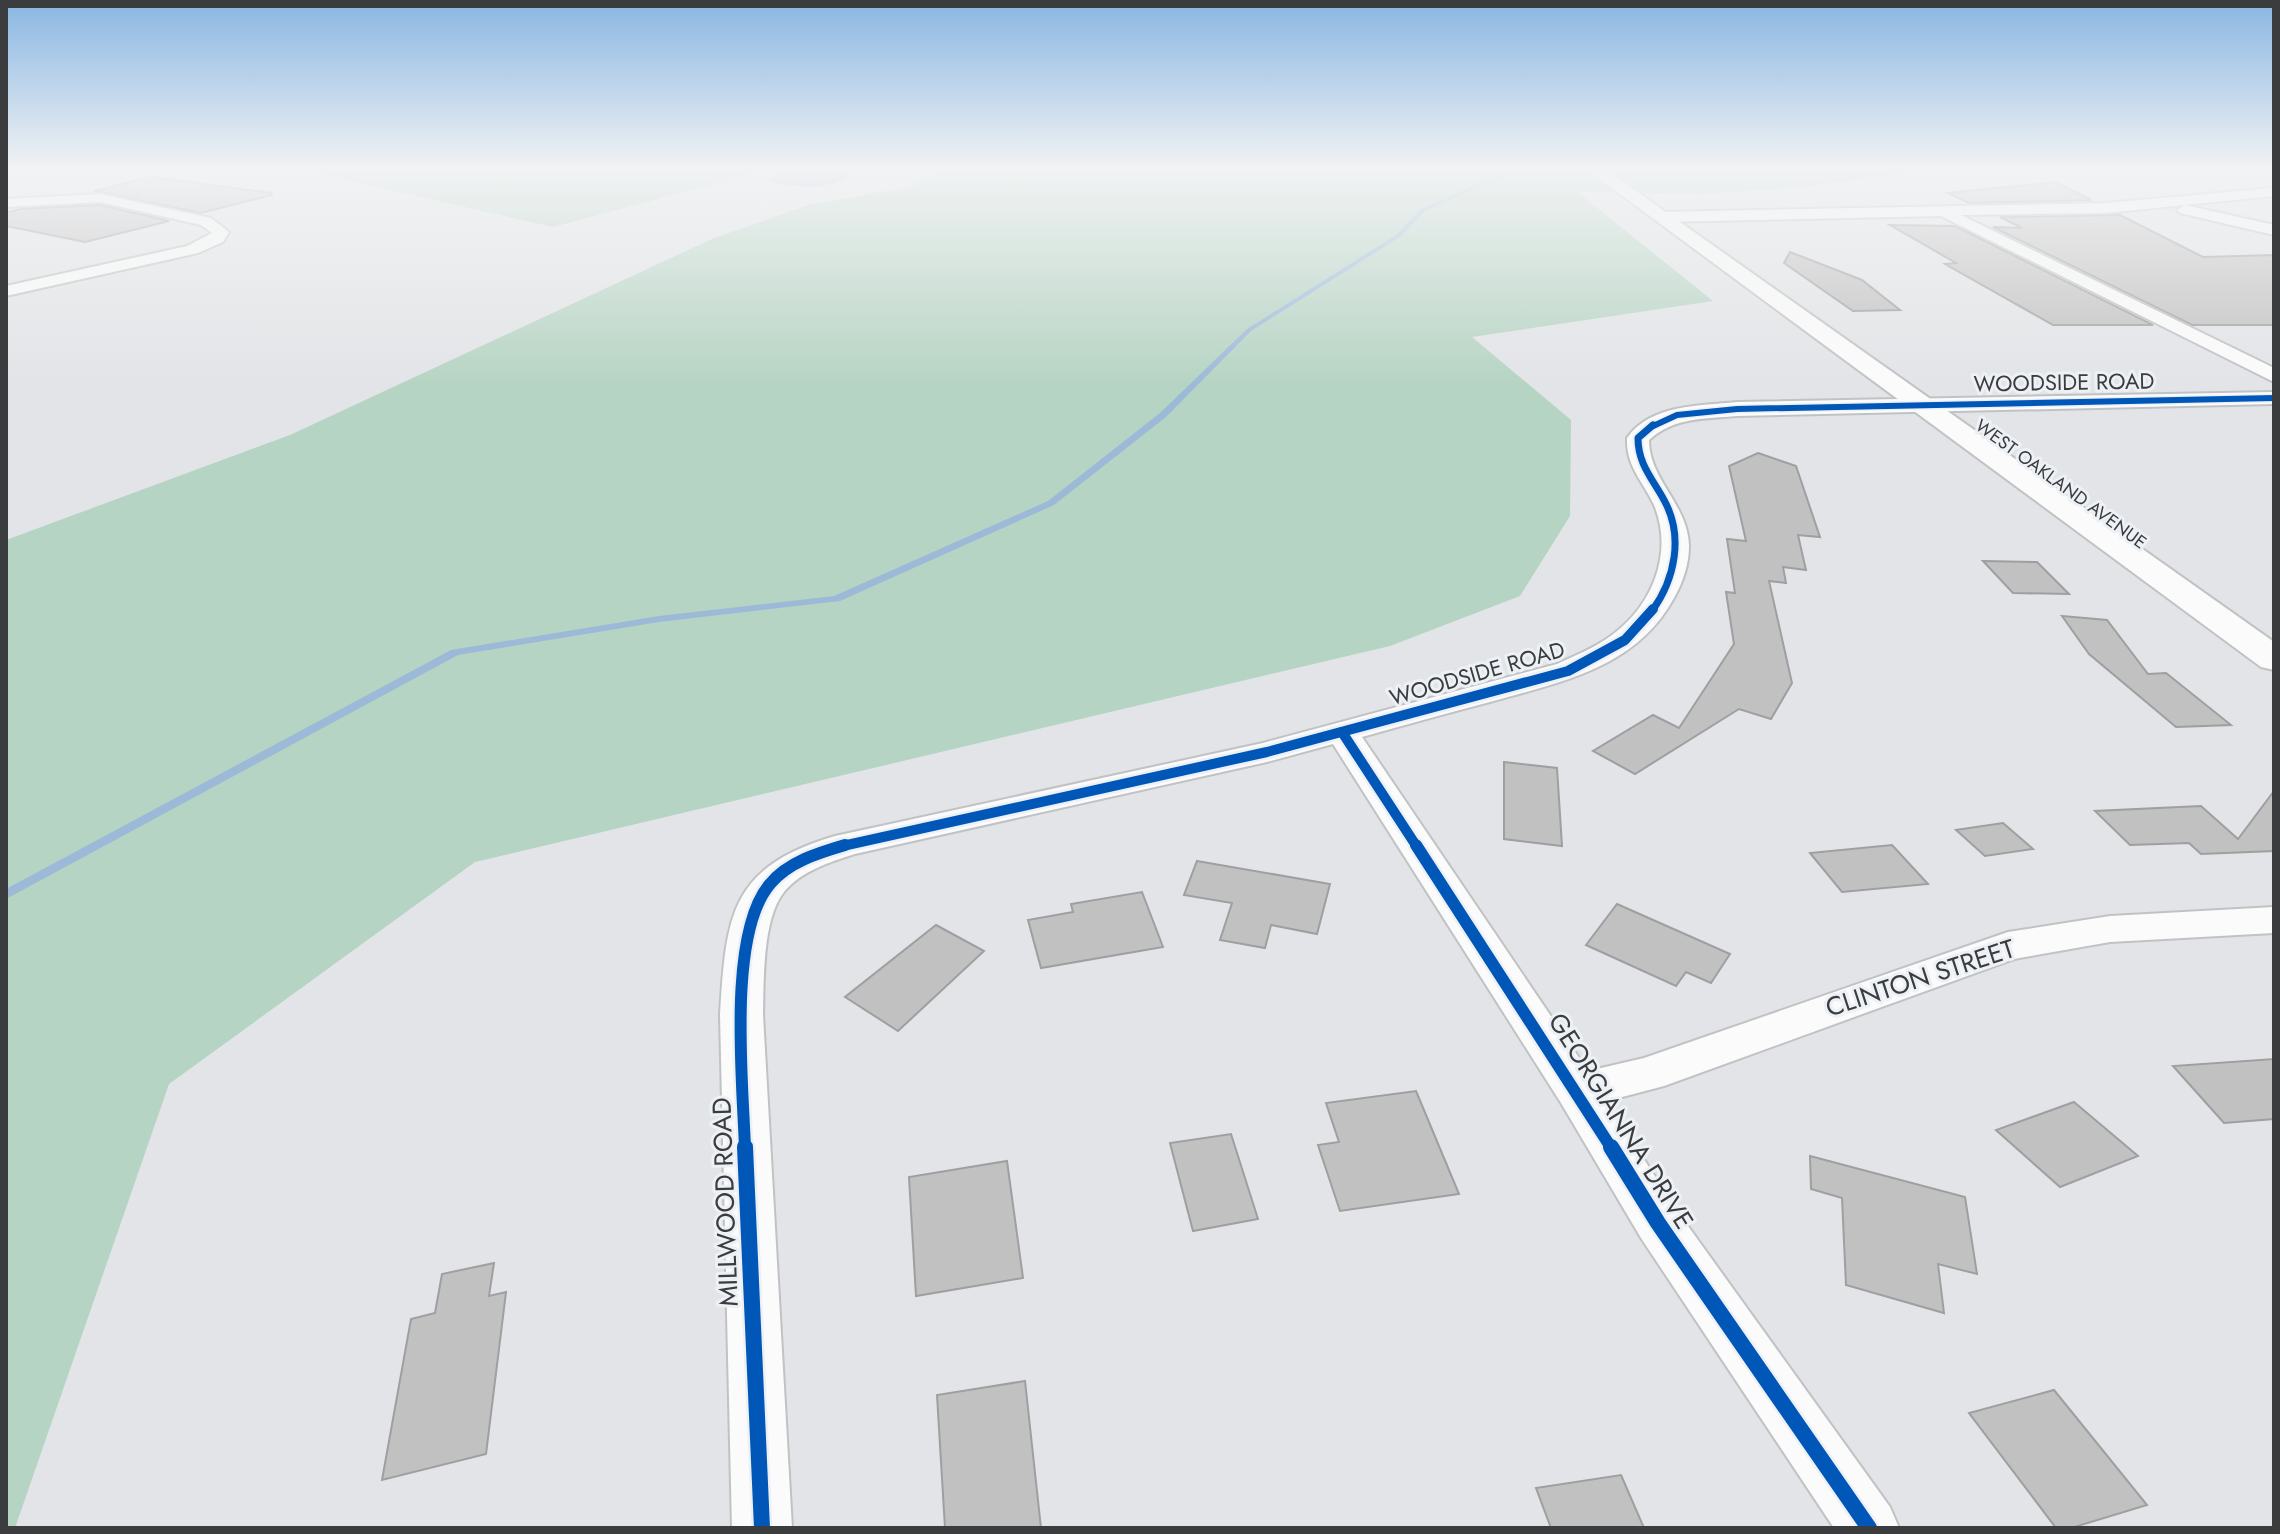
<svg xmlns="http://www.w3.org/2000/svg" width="2280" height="1534" font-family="Jost,sans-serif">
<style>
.green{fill:#b6d4c3}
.water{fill:#9cb9d8}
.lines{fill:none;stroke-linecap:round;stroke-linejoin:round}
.stream{fill:#9cb9d8;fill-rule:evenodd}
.building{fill:#c2c1c2;stroke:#9e9fa0;stroke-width:2}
.minor-casing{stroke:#c1c2c4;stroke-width:4}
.tertiary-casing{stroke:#c1c2c4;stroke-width:4}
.path{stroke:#c4c4c5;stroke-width:2;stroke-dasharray:4 2;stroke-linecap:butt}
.minor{fill:#fbfbfb;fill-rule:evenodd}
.tertiary{fill:#fbfbfb;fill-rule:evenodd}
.cycleway-far4-casing{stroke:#edf1f6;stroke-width:9}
.cycleway-far3-casing{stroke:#edf1f6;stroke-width:11}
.cycleway-far2-casing{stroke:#edf1f6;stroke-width:15}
.cycleway-far1-casing{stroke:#edf1f6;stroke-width:17}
.cycleway-casing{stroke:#edf1f6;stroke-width:21}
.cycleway-far4{stroke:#0057b8;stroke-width:6}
.cycleway-far3{stroke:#0057b8;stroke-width:7}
.cycleway-far2{stroke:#0057b8;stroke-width:10}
.cycleway-far1{stroke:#0057b8;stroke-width:12}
.cycleway{stroke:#0057b8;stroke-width:16}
.labels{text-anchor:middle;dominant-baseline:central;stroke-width:6;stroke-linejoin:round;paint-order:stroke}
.far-street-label{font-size:18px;fill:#3a3c3e;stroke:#edf1f6}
.street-label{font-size:22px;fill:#3a3c3e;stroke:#edf1f6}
.near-street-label{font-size:26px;fill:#3a3c3e;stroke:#edf1f6}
</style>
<rect width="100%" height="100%" fill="#e2e4e7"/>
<g class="green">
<polygon points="299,169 771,169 553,227"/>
<polygon points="945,169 1936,169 1802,187 1704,194 1576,191 1713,301 1472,337 1571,420 1570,516 1520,596 1390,646 475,862 169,1084 15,1528 6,1528 6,540 290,435 714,238 809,205 909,187"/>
</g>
<path class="water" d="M 794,169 L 845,169 L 853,174 C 831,191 792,189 767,179 L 775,173 Z"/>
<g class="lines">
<polygon class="stream" points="1321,169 1501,174 1527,169 1535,169 1505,176 1425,211 1400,237 1251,331 1166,417 1054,505 840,601 659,622 458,655 6,899 6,889 451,650 659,616 834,596 1048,501 1160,413 1247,329 1396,235 1421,209 1497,176 1323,170"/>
</g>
<g class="building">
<polygon points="152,177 271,193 272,195 201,213 94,191"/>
<polygon points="2056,182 2091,200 1969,203 1948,193"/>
<polygon points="100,205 169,221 85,242 6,226 6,213 20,209"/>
<polygon points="2120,215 2203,257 2274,255 2274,325 2192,325 1993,227 2022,228 2000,217"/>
<polygon points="1890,225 1955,226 2153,325 2053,325 1945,264 1956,263"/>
<polygon points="1790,252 1862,280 1900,310 1853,311 1784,263"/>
<polygon points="1758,453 1796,466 1820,537 1798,535 1806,570 1783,567 1786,583 1769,581 1792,683 1771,719 1739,709 1635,774 1593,751 1653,715 1679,728 1734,644 1726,592 1735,593 1727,539 1746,541 1729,466"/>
<polygon points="1983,561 2037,562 2069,594 2013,593"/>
<polygon points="2062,616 2107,620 2148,674 2166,673 2231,725 2176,727 2089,654"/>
<polygon points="1504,762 1557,768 1562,846 1504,839"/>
<polygon points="2274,791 2274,851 2201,854 2189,843 2130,845 2095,811 2201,806 2238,839"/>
<polygon points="2003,823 2033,849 1985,856 1956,830"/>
<polygon points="1892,845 1928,884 1842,892 1810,853"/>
<polygon points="1197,861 1330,884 1317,934 1271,925 1265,948 1220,940 1232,903 1184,895"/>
<polygon points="1142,892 1163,947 1041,968 1028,920 1073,912 1071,904"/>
<polygon points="1617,904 1730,954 1711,983 1686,972 1676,986 1586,945"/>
<polygon points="936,925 984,951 898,1031 845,997"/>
<polygon points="2274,1059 2274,1119 2224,1123 2173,1066"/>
<polygon points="1416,1091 1459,1194 1340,1211 1318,1145 1339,1142 1326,1103"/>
<polygon points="2074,1102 2138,1156 2060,1187 1996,1130"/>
<polygon points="1231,1134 1258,1219 1193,1231 1170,1143"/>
<polygon points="1810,1156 1965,1197 1977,1274 1938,1264 1944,1313 1846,1285 1842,1198 1811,1189"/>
<polygon points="1007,1161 1023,1278 916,1296 909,1177"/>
<polygon points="494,1263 489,1296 506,1292 486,1454 382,1480 411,1319 435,1313 442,1274"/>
<polygon points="1025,1381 1041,1528 945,1528 937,1395"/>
<polygon points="2054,1390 2147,1505 2071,1528 2056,1528 1969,1413"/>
<polygon points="1621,1475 1644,1528 1551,1528 1536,1488"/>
</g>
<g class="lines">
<defs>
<g id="minor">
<polygon points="2274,188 2274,196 2106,213 1961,215 2274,368 2274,382 1941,216 1660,222 1652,217 1660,212 2106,203"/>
<polygon points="100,194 211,218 229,232 223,242 198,253 6,296 6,286 187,246 212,233 201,225 100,202 6,207 6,199"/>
<polygon points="2185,205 2274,225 2274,235 2180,213 2177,210"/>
<path d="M 2274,392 L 2274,404 L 1737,416 C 1705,419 1674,417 1649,440 C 1649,480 1688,504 1689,546 C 1689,564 1683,582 1674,598 C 1636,668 1561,682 1490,702 C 1447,713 1405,725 1362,737 L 1588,1071 L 1644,1058 L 2008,932 L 2110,916 L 2274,907 L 2274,933 L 2110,942 L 2014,959 L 1664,1086 L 1607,1101 L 1675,1208 L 1890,1507 L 1899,1528 L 1834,1528 L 1641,1238 L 1561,1103 L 1333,744 L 1267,762 L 855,854 C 830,862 801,871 784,892 C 762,919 764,982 763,1015 L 792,1528 L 732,1528 L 720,1015 C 726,915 730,867 835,836 L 1263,743 L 1557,664 C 1576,655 1595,648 1612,635 C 1652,606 1674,553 1654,505 C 1643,481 1626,467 1627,438 C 1651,404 1699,406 1737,402 Z"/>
</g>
<polygon id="tertiary" points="1586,169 1605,169 2274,642 2274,670 2261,667"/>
</defs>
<use href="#minor" class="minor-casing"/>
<use href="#tertiary" class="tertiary-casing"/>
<polyline class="path" points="673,170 697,169"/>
<use href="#minor" class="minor"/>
<use href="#tertiary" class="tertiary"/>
<defs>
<polyline id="cycleway-far4" points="1651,427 1677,415 1737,409 2274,398"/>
<path id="cycleway-far3" d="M 1652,611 C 1675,579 1684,536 1664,500 C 1652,478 1638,464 1638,438 L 1653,425"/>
<g id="cycleway-far2">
<polyline points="1342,732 1417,847"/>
<polyline points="838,847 1267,752 1568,671 1625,640 1653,609"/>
</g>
<g id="cycleway-far1">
<polyline points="1416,845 1612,1149"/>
<path d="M 745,1149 C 743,1084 727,934 770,884 C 788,862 818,853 845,845"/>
</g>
<g id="cycleway">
<polyline points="745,1147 762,1528"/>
<polyline points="1611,1147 1658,1223 1869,1528"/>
</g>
</defs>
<use href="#cycleway-far4" class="cycleway-far4-casing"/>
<use href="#cycleway-far3" class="cycleway-far3-casing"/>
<use href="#cycleway-far2" class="cycleway-far2-casing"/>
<use href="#cycleway-far1" class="cycleway-far1-casing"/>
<use href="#cycleway" class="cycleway-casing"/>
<use href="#cycleway-far4" class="cycleway-far4"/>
<use href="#cycleway-far3" class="cycleway-far3"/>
<use href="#cycleway-far2" class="cycleway-far2"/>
<use href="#cycleway-far1" class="cycleway-far1"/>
<use href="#cycleway" class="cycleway"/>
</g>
<linearGradient id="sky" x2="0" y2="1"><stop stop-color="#89b6e2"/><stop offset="0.44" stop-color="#f2f3f4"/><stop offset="1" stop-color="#f2f3f4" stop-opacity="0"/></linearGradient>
<rect width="2280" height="384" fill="url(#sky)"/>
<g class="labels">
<g class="far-street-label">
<text transform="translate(2061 484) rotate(36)">WEST OAKLAND AVENUE</text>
</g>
<g class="street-label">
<text transform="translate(2064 382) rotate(-1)">WOODSIDE ROAD</text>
<text transform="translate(1477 673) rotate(-16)">WOODSIDE ROAD</text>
</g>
<g class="near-street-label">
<text transform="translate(1920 978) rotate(-18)">CLINTON STREET</text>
<text transform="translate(1621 1121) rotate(58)">GEORGIANNA DRIVE</text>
<text transform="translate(725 1202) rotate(-92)">MILLWOOD ROAD</text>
</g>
</g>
<rect width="2280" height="1534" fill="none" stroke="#3a3c3e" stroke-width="16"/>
</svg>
